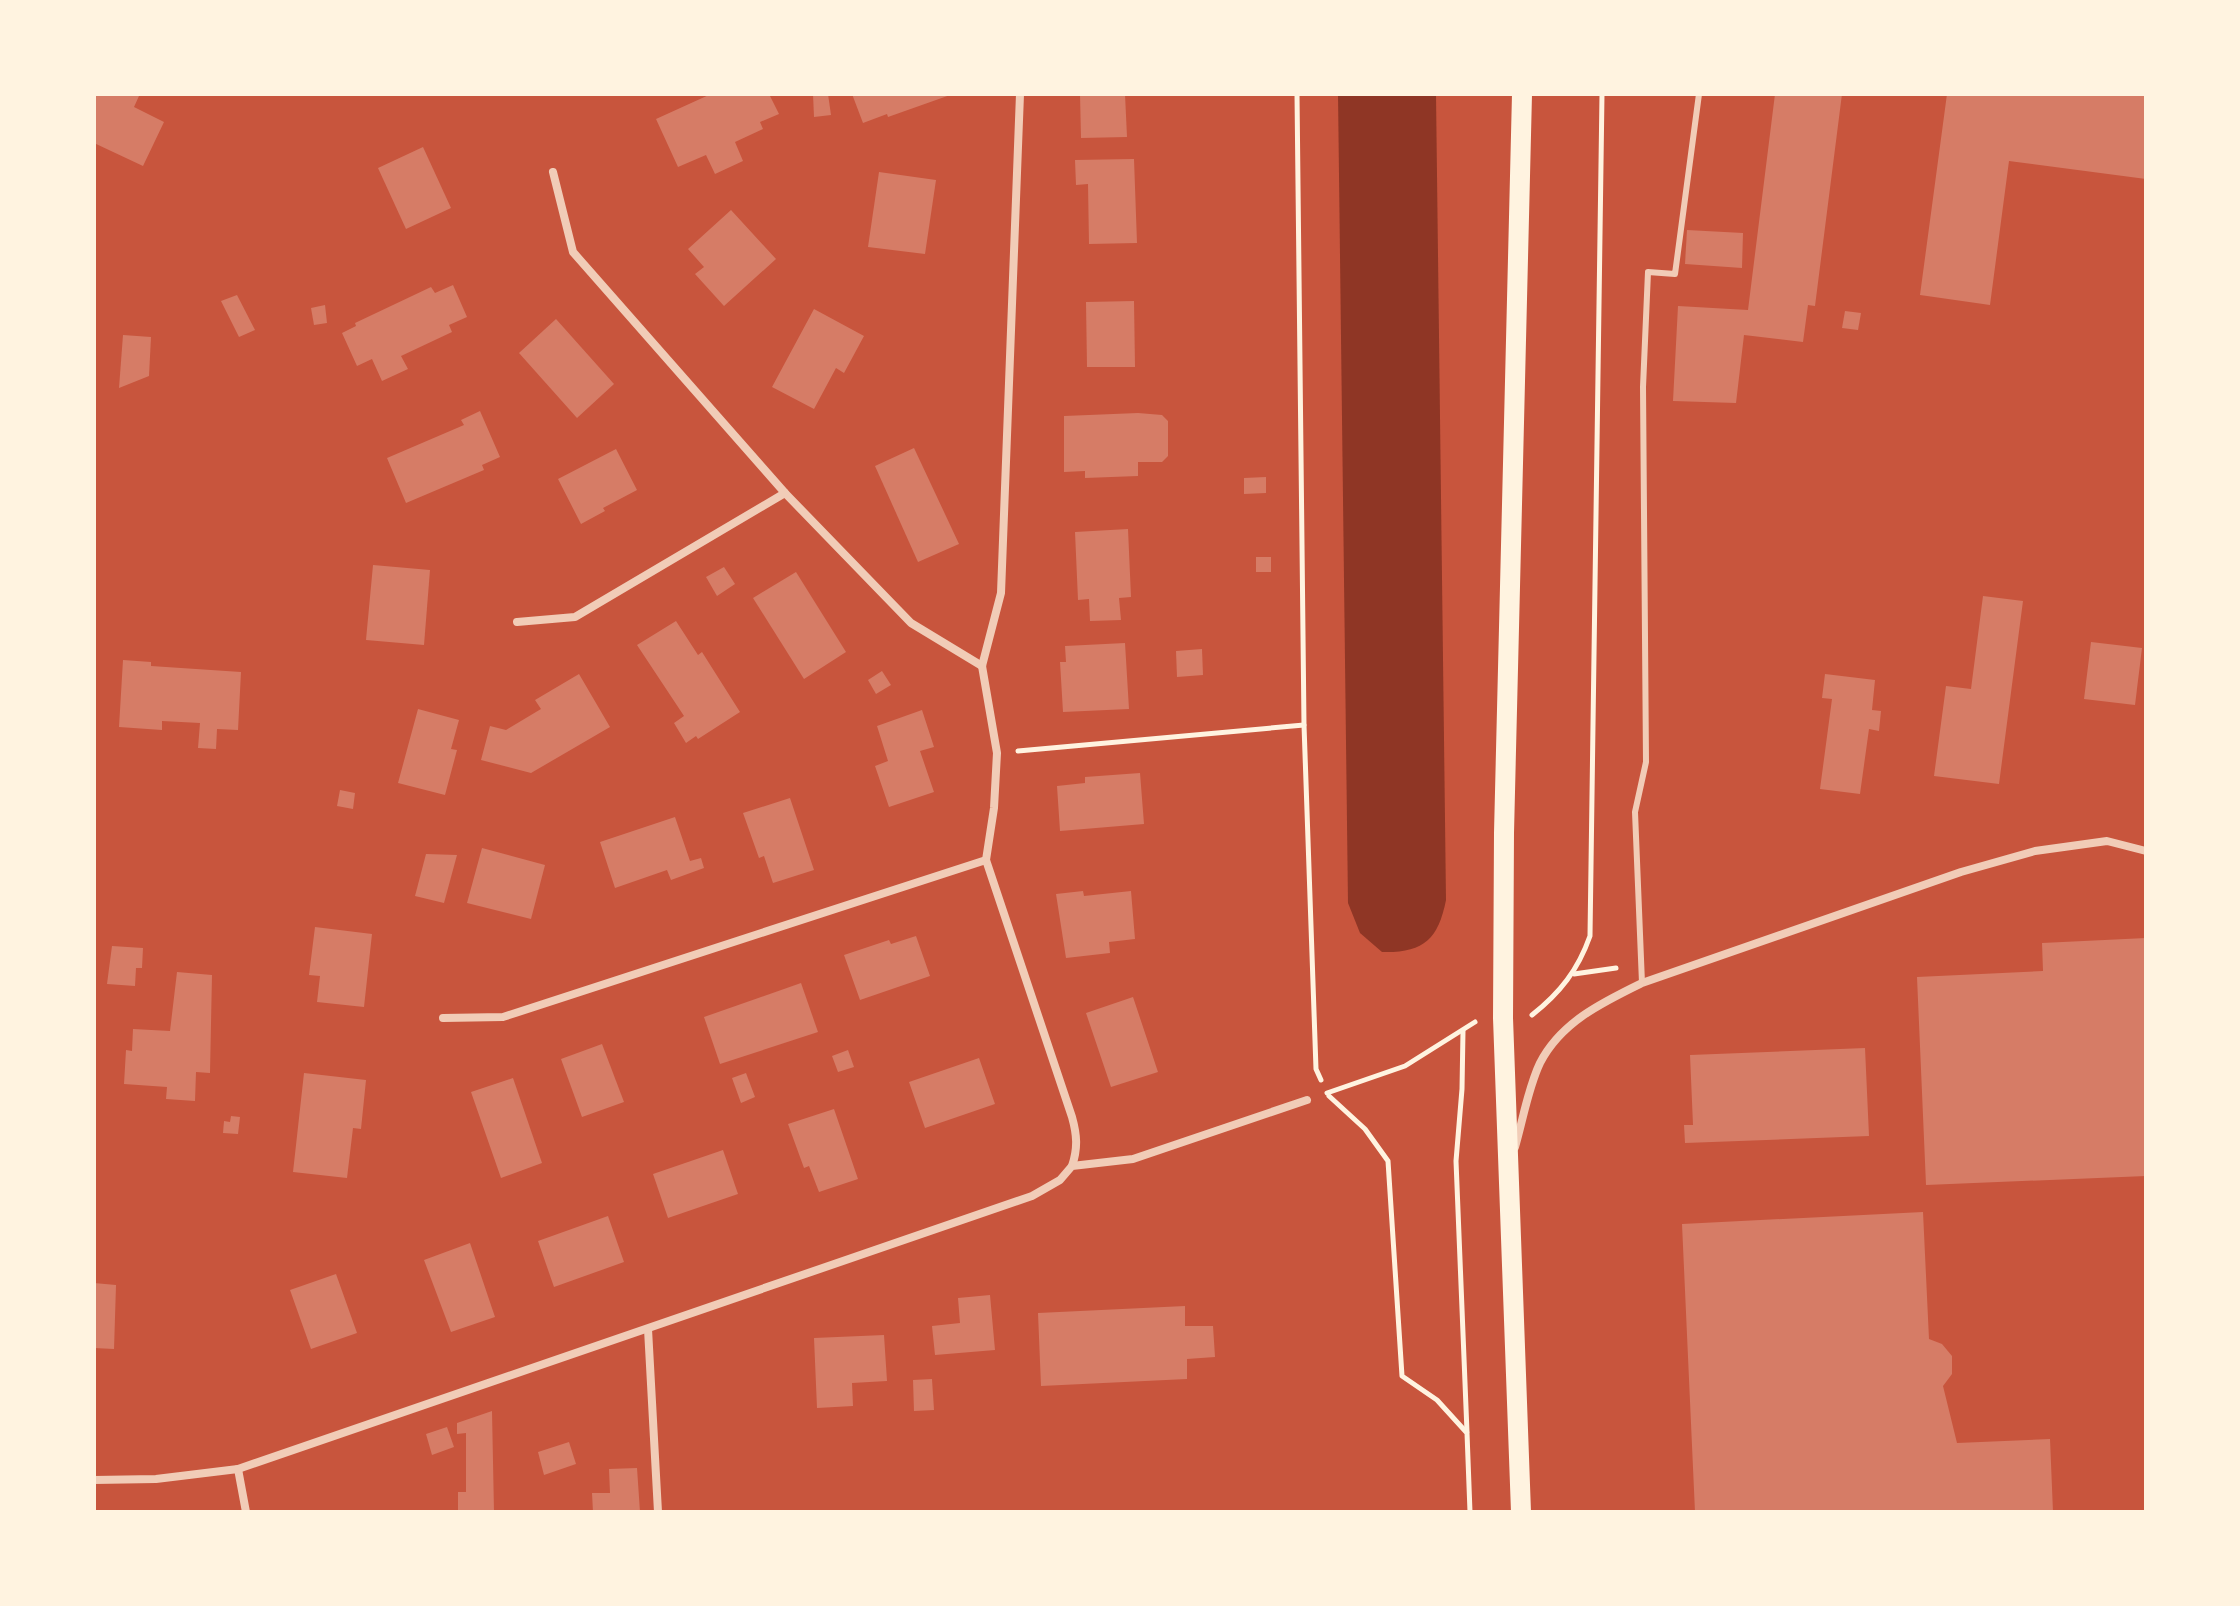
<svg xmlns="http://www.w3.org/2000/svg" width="2240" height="1606" font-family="Raleway,sans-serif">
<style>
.water{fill:#8f3625}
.building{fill:#d67c66}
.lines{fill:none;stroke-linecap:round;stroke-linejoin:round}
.path{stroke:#fff3e0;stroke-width:5}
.service{stroke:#f1ccb7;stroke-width:6}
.minor{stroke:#f1ccb7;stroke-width:8}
.primary{stroke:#fff3e0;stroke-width:20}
</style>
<rect width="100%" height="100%" fill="#c8553d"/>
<path class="water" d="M 1338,94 L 1436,94 L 1446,900 C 1438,940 1423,953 1382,952 L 1360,933 L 1348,903 Z"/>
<g class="building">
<polygon points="94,94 136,94 139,96 134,107 164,122 143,166 94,143"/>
<polygon points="711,94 769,94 779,114 760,122 763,129 735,142 743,161 715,174 706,155 678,167 656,119"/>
<polygon points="813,94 828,94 831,115 814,117"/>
<polygon points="852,94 953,94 888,117 887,114 863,123"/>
<polygon points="1080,94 1125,94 1127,137 1081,138"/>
<polygon points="1775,94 1842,94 1815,306 1808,305 1803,342 1744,335 1736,403 1673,401 1678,306 1748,310"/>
<polygon points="1947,94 2146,94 2146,179 2009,161 1990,305 1920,295"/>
<polygon points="423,147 451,208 406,229 378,168"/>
<polygon points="1134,159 1137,243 1089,244 1088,184 1076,185 1075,160"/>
<polygon points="879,172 936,180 925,254 868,247"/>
<polygon points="731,210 776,259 724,306 695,274 704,267 688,249"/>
<polygon points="1687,230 1743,233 1742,268 1685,264"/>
<polygon points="453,285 467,317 449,325 452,332 401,356 408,369 382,381 372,359 357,366 342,333 356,326 355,323 431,287 435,293"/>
<polygon points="237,295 255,330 239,337 221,301"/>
<polygon points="1134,301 1135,367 1087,367 1086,302"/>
<polygon points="325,305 327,323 314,325 311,308"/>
<polygon points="814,309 864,336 844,373 836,368 814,409 772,387"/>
<polygon points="1845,311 1861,313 1858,330 1842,328"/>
<polygon points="556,319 614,384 577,418 519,353"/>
<polygon points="123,335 151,337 149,376 119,388"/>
<polygon points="480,411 500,457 482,465 484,470 406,503 387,458 464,425 461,420"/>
<polygon points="1138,413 1162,415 1168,421 1168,456 1162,462 1138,462 1138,476 1085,478 1085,471 1064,472 1064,416"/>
<polygon points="914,448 959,544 918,562 875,466"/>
<polygon points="616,449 637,490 603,508 605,511 581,524 558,479"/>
<polygon points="1266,477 1266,493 1244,494 1244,478"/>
<polygon points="1128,529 1131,597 1119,598 1121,620 1090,621 1089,599 1078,600 1075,532"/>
<rect x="1256" y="557" width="15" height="15"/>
<polygon points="373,565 430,570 424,645 366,640"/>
<polygon points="724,567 735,584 717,596 706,577"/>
<polygon points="796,572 846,652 804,679 753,598"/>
<polygon points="1983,596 2023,601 1999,784 1934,776 1946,686 1971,689"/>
<polygon points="676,621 698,655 702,652 740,712 698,739 696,736 686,743 674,723 684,716 637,645"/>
<polygon points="2091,642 2142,648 2135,705 2084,699"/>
<polygon points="1125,643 1129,709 1063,712 1060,662 1066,662 1065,646"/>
<polygon points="1202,649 1203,675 1177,677 1176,651"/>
<polygon points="123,660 151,662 151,666 241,672 238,730 217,729 216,749 198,748 200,723 162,721 162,730 119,727"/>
<polygon points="882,671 891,685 876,694 868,680"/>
<polygon points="579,674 610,727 531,773 481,760 490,726 506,730 541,709 535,700"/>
<polygon points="1825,674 1875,680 1872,710 1881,711 1879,731 1869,729 1860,794 1820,789 1832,699 1822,698"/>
<polygon points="418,709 459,720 451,749 457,750 445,795 398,783"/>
<polygon points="922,710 934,747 920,751 934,792 889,807 875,766 888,761 877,726"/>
<polygon points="1140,773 1144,824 1060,831 1057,786 1085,783 1085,777"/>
<polygon points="340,790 355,793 353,809 337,806"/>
<polygon points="790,798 814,870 773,883 764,856 759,858 743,813"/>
<polygon points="675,817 690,861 701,858 704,868 671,880 667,870 615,888 600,842"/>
<polygon points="482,848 545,865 531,919 467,903"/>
<polygon points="426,854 457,855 444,903 415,896"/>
<polygon points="1083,891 1084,896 1131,891 1135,939 1109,942 1110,953 1066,958 1056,894"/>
<polygon points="315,927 372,934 364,1007 317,1002 320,976 309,975"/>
<polygon points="916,936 930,976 860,1000 844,955 889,940 891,944"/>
<polygon points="2146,938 2146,1176 1926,1185 1917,977 2043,971 2042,943"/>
<polygon points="112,946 143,948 142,968 136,968 135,986 107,984"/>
<polygon points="177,972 212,975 210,1073 196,1072 195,1101 166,1099 167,1087 124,1084 126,1050 132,1051 133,1029 170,1031"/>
<polygon points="801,983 818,1032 720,1064 704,1017"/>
<polygon points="1133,997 1158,1072 1111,1087 1086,1013"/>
<polygon points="602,1044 624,1102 582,1117 561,1059"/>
<polygon points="1865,1048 1869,1136 1685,1143 1684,1125 1693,1125 1690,1055"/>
<polygon points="848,1050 854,1067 838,1072 832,1056"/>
<polygon points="979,1058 995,1104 925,1128 909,1082"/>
<polygon points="304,1073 366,1080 361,1129 353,1128 347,1178 293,1172"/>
<polygon points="746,1073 755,1097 741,1103 732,1078"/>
<polygon points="513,1078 542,1163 501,1178 471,1092"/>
<polygon points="834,1109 858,1179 819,1192 809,1166 804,1168 788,1124"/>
<polygon points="231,1116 240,1117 238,1134 223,1133 224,1121 230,1122"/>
<polygon points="723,1150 738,1194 668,1218 653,1174"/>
<polygon points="1923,1212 1929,1339 1942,1344 1952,1356 1952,1374 1943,1386 1957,1443 2050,1439 2053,1512 1695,1512 1682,1224"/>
<polygon points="608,1216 624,1262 554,1287 538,1241"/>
<polygon points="470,1243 495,1317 451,1332 424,1260"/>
<polygon points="336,1274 357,1333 311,1349 290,1290"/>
<polygon points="94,1283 116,1285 114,1349 94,1348"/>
<polygon points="990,1295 995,1350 935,1355 932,1326 960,1323 958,1298"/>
<polygon points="1185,1306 1185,1326 1213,1326 1215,1357 1187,1359 1187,1379 1041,1386 1038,1313"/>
<polygon points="884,1335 887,1381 852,1383 853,1406 817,1408 814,1338"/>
<polygon points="932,1379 934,1410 914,1411 913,1380"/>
<polygon points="492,1411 494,1512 458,1512 458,1492 466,1492 466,1433 457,1434 457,1423"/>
<polygon points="447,1427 454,1447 432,1455 426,1434"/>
<polygon points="569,1442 576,1464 544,1475 538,1452"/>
<polygon points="637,1468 640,1512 593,1512 592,1493 610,1493 609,1469"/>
</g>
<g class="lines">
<g class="path">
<polyline points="1297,94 1304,725 1316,1069 1321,1080"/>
<polyline points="1018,751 1304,725"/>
<polyline points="1574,974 1616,968"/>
<path d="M 1532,1015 C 1560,993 1578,970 1590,936 L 1602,94"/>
<polyline points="1463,1031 1462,1089 1456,1161 1467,1432"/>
<polyline points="1327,1093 1405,1066 1475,1022"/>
<polyline points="1329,1096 1365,1129 1388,1161 1402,1376 1437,1400 1467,1433 1470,1512"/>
</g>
<polyline class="service" points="1642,983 1635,812 1646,762 1643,387 1648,272 1675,274 1699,94"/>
<g class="minor">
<path d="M 1020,94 L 1001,593 L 982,666 L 997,753 L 994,808 L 986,860 L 1072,1117 C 1077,1135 1078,1148 1072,1166"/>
<polyline points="553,172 573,252 785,493 911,623 982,666"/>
<polyline points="517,622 575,617 785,493"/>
<polyline points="443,1018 503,1017 986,860"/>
<path d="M 1515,1147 C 1523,1120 1528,1088 1540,1063 C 1561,1022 1603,1002 1642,983 L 1961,872 L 2035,851 L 2107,841 L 2146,851"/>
<polyline points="648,1329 658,1512"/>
<polyline points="238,1469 246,1512"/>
<polyline points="94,1480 156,1479 238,1469 1032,1196 1060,1180 1072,1166 1133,1159 1307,1100"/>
</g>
<polyline class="primary" points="1521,1512 1503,1018 1504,833 1522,94"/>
</g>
<rect width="2240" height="1606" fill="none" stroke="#fff3e0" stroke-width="192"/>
</svg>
